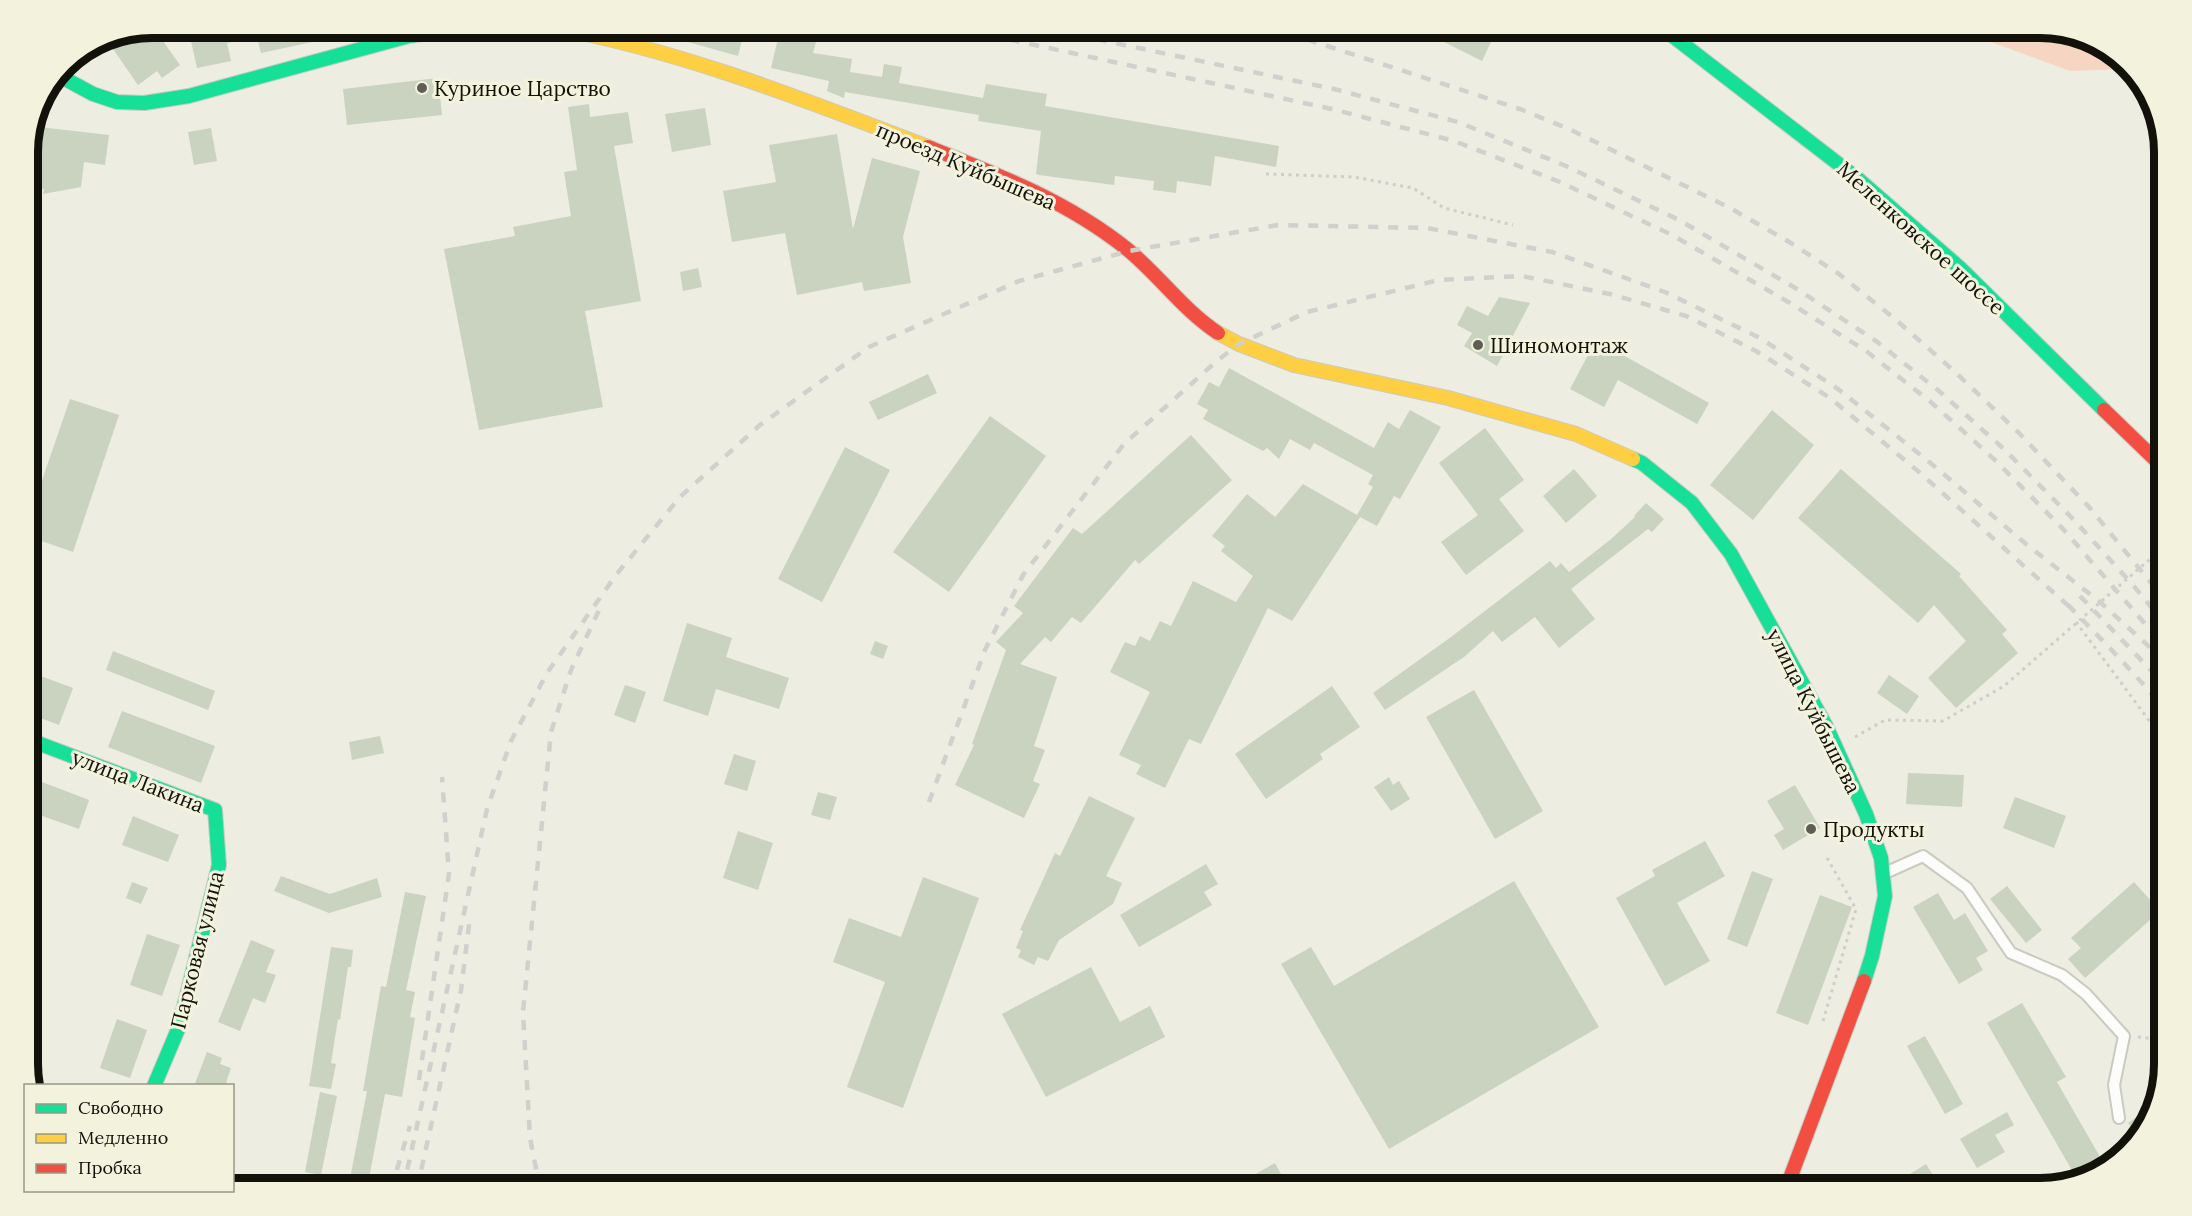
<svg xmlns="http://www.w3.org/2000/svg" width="2192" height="1216" font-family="Lora,serif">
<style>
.green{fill:#f6d6c3}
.building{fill:#c9d3bf}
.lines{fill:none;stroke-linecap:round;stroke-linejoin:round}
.lane-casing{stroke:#cacac1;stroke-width:14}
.fast-casing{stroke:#cacac1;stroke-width:16}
.slow-casing{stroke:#cacac1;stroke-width:16}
.jam-casing{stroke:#cacac1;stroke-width:16}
.path{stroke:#cececa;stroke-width:3;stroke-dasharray:3 4.5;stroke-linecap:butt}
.lane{stroke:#fcfcfb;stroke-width:10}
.fast{stroke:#16e098;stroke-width:14}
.slow{stroke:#ffcf43;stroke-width:14}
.jam{stroke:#f24e42;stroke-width:14}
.rail{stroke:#d0d0cd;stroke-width:4.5;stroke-dasharray:10 10;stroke-linecap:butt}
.poi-dot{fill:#5f5e56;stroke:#f2f2dd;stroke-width:2}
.labels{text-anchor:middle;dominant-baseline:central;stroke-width:6;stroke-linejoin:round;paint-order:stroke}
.poi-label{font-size:21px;fill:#12110a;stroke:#f2f2dd;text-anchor:start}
.street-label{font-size:21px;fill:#12110a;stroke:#f2f2dd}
.rim{fill:none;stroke:#12110a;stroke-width:8}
</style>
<rect width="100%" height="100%" fill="#edede2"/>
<polygon class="green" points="1950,27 2040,27 2102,44 2128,69 2070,71"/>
<g class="building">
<polygon points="153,27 180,65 162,78 157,71 138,85 104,36"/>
<polygon points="212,27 319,27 322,40 261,53 257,37 227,43 231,61 197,68 189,32"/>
<polygon points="653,27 727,27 744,32 738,56 652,32"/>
<polygon points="1414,27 1498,27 1482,61"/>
<polygon points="779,34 816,42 813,53 852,59 850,72 882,77 884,64 902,67 899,83 983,98 986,84 1047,94 1045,106 1279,146 1276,167 1215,156 1211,186 1177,181 1176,193 1153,190 1154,181 1115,176 1114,185 1039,175 1036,174 1041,131 978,121 979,115 845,92 844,98 827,91 829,81 771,68"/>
<polygon points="438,78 442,115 347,125 343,89"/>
<polygon points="589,104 590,117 628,112 633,143 614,146 641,301 585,311 603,407 479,430 444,249 515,236 513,227 571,216 564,172 577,170 568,107"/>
<polygon points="705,108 711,145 672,152 665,114"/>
<polygon points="31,126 109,135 105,165 84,162 81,187 43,194 44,189 28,187 31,167 27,166 27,144"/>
<polygon points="211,128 217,161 194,165 188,132"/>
<polygon points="837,134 853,229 872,158 920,171 903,237 911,283 864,291 862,282 797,295 785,233 732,242 723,191 776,182 769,145"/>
<polygon points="698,268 702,287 683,291 680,272"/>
<polygon points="1499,297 1530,303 1497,366 1464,346 1472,333 1457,325 1467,306 1488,316"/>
<polygon points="1596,340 1709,403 1697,424 1618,380 1604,407 1570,389"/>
<polygon points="1229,368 1374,448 1388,422 1399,429 1410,410 1441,427 1400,499 1394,496 1377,526 1360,517 1292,621 1268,608 1201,744 1189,739 1165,788 1136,774 1141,765 1119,755 1150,692 1110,672 1125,642 1135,646 1140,636 1150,641 1160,621 1171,626 1193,581 1236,602 1253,576 1221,551 1225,546 1212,536 1247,494 1275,517 1303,484 1357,515 1373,487 1368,484 1373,475 1314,443 1310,450 1290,439 1279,459 1267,448 1263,451 1203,419 1208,410 1197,404 1209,382 1219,387"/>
<polygon points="928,374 937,393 878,420 869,402"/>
<polygon points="70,399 119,415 73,552 27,536 27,524"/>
<polygon points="1772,410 1814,445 1753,520 1710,485"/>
<polygon points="990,416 1046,456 949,592 893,552"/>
<polygon points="1485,428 1524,480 1499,499 1524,531 1466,575 1441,542 1478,515 1439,463"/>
<polygon points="1191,435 1232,480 1139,564 1135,560 1081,623 1072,617 1051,642 1045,637 1020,664 1057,677 1034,746 1045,750 1033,781 1040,784 1024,818 955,785 974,745 972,744 1006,650 996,642 1023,613 1014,606 1073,528 1082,534"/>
<polygon points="845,447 890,470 822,602 778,579"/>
<polygon points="1574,469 1597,496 1566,523 1543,496"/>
<polygon points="1841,469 1961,574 1959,576 2007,630 2002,634 2018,653 1956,708 1928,678 1966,641 1934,605 1918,623 1798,518"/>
<polygon points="1646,503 1664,519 1652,532 1648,529 1571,589 1595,619 1559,648 1535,617 1502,642 1493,631 1464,657 1385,710 1373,693 1451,637 1550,561 1556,568 1561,563 1569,572 1610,540 1635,517 1634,516"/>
<polygon points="687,623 732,638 726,657 789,678 779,709 716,689 708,716 663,701"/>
<polygon points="875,641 888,646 883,659 870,654"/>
<polygon points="113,651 215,691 208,710 106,670"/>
<polygon points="27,671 73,688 59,725 27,713"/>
<polygon points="1889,675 1919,696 1907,714 1877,693"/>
<polygon points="625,685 646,692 635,723 614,715"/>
<polygon points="1332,686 1360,727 1320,754 1323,759 1266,799 1235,754"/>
<polygon points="1474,690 1543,811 1495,839 1426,717"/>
<polygon points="122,711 215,746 201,783 108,747"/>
<polygon points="380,736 384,753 352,760 349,742"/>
<polygon points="734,754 756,761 747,791 724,784"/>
<polygon points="1908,773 1964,775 1962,807 1906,804"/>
<polygon points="1389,777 1393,785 1399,781 1410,799 1391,811 1374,787"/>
<polygon points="42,782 89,800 79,829 31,812"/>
<polygon points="1795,785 1820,828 1783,850 1774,835 1784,829 1767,801"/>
<polygon points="818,792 837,797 830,820 811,815"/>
<polygon points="1089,796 1135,818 1106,876 1122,883 1113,904 1059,940 1048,961 1038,957 1034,965 1018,957 1021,950 1016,948 1023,931 1020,930 1055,853 1060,856"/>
<polygon points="2015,797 2066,816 2054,848 2003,828"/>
<polygon points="133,816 179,835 168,862 122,845"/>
<polygon points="738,831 773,843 758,890 723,878"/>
<polygon points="1705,841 1725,876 1677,903 1710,961 1665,986 1616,898 1655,876 1652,870"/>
<polygon points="1206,864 1218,884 1204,892 1212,905 1139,947 1120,915"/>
<polygon points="1752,871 1773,879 1747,947 1727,939"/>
<polygon points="281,876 330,894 377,878 382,897 329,913 274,891"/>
<polygon points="923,877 979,898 903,1108 847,1087 885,982 833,962 849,918 901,937"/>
<polygon points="1514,881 1599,1027 1389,1149 1281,964 1311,947 1334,986"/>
<polygon points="132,882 148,888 141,904 126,898"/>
<polygon points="2134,882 2160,911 2085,978 2068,959 2081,948 2071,938"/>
<polygon points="2007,886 2042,930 2026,943 1990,899"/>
<polygon points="405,892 426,896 406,990 415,992 410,1017 415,1018 402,1097 385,1094 367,1189 348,1189 367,1091 363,1091 381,986 386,987"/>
<polygon points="1938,893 1954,920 1965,913 1988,951 1976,958 1983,970 1959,984 1913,907"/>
<polygon points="1820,895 1852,907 1808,1025 1776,1013"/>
<polygon points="147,934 180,945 162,996 130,985"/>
<polygon points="251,940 275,950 266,972 276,975 265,1003 253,998 240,1031 218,1022"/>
<polygon points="331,947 353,950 351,967 348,967 340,1020 338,1019 331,1063 336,1064 331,1089 309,1086"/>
<polygon points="1091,967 1120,1022 1150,1006 1165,1037 1046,1097 1002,1014"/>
<polygon points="2022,1003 2066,1077 2057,1082 2107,1169 2103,1172 2077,1179 1987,1023"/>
<polygon points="117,1019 147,1030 130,1078 100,1068"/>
<polygon points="1925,1036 1963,1104 1945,1114 1907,1046"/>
<polygon points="207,1052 222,1058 220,1064 231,1068 225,1086 194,1086"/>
<polygon points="320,1092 337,1096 321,1175 305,1172"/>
<polygon points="2007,1112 2014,1125 1995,1135 2005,1152 1977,1168 1960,1139"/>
<polygon points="2141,1114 2149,1126 2138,1137 2128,1123"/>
<polygon points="1275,1163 1289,1189 1227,1189 1247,1179"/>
<polygon points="1926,1164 1942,1189 1886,1189"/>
</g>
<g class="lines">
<defs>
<polyline id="lane" points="1885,873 1923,856 1967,888 2011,953 2062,975 2086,994 2124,1036 2114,1085 2119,1118"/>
<g id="fast">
<polyline points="1661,27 1858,179 1960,268 2104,410"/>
<polyline points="59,71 69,81 93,94 117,102 144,103 189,96 409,36 468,27"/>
<polyline points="1633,459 1642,463 1692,503 1731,554 1826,726 1866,814 1881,858 1885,896 1872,956 1864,981"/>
<polyline points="27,739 215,810 219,865 179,1027 154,1086"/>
</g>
<g id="slow">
<path d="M 552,27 C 682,51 805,100 928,147"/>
<polyline points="1218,333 1239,344 1294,365 1448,398 1576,434 1633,459"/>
</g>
<g id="jam">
<path d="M 928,147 C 999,175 1067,201 1127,249 C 1159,275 1183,310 1218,333"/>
<polyline points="2104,410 2165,469"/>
<polyline points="1786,1189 1864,981"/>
</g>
</defs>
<use href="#lane" class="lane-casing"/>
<use href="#fast" class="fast-casing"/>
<use href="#slow" class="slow-casing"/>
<use href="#jam" class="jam-casing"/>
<g class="path">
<polyline points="1266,174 1354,177 1413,188 1444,208 1513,225"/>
<polyline points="2076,622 2165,742"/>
<polyline points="1855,737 1885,720 1943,721 2004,686 2165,546"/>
<polyline points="1823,1021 1856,909 1826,856"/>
<polyline points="2138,1037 2165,1040"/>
</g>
<use href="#lane" class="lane"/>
<use href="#fast" class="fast"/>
<use href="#slow" class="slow"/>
<use href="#jam" class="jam"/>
<g class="rail">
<polyline points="951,27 1332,109 1454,141 1560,182 1674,236 1790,303 1866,351 1932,403 1995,460 2064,530 2165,647"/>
<polyline points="1038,27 1334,89 1458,122 1566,166 1679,220 1797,289 1876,341 1939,391 2004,449 2073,519 2133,585 2165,624"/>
<polyline points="1269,27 1520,109 1569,129 1730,208 1786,240 1839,274 1895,319 1954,371 2018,432 2089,507 2165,600"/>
<polyline points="2080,596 2165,685"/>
<path d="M 2068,605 C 2101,639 2135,673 2165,710"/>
<polyline points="929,802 985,650 1023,575 1124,444 1218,360 1239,344 1307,312 1439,280 1522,276 1610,294 1686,316 1756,351 1830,398 1919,472 2072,609"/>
<polyline points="419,1080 449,874 442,777"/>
<polyline points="391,1189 410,1126"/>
<polyline points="403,1189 487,809 511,741 547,673 616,575 680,497 760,425 869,347 1019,281 1129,251 1278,225 1427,228 1552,252 1665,292 1760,338 1838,389 1927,460 2026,544 2100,602 2165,661"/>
<polyline points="417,1189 461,990 470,917"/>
<polyline points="540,1189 530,1138 523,1012 551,732 571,670 600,608"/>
</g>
</g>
<g class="poi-dot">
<circle cx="422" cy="88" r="6"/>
<circle cx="1478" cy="345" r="6"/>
<circle cx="1811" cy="829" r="6"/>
</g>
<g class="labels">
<g class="poi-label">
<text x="434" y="88">Куриное Царство</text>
<text x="1490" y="345">Шиномонтаж</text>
<text x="1823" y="829">Продукты</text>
</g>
<g class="street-label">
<text transform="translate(966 166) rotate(23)">проезд Куйбышева</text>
<text transform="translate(1921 238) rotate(42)">Меленковское шоссе</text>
<text transform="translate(1814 711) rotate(63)">улица Куйбышева</text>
<text transform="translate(138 781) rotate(21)">улица Лакина</text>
<text transform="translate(197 950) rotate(-76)">Парковая улица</text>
</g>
</g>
<path d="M0 0H2192V1216H0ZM152 38H2040A114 114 0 0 1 2154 152V1064A114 114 0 0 1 2040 1178H152A114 114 0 0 1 38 1064V152A114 114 0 0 1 152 38Z" fill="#f2f2dd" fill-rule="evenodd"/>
<path class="rim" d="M152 38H2040A114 114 0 0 1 2154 152V1064A114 114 0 0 1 2040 1178H152A114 114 0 0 1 38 1064V152A114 114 0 0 1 152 38Z"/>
<rect x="24" y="1084" width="210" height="108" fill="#f2f2dd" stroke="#989889" stroke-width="1.5"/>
<rect x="36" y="1104" width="30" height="9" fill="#16e098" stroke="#989889" stroke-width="1.5"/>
<text x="78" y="1114" font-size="18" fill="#12110a">Свободно</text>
<rect x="36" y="1134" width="30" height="9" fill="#ffcf43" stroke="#989889" stroke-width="1.5"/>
<text x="78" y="1144" font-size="18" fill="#12110a">Медленно</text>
<rect x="36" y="1164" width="30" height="9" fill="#f24e42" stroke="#989889" stroke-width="1.5"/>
<text x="78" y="1174" font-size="18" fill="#12110a">Пробка</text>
</svg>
